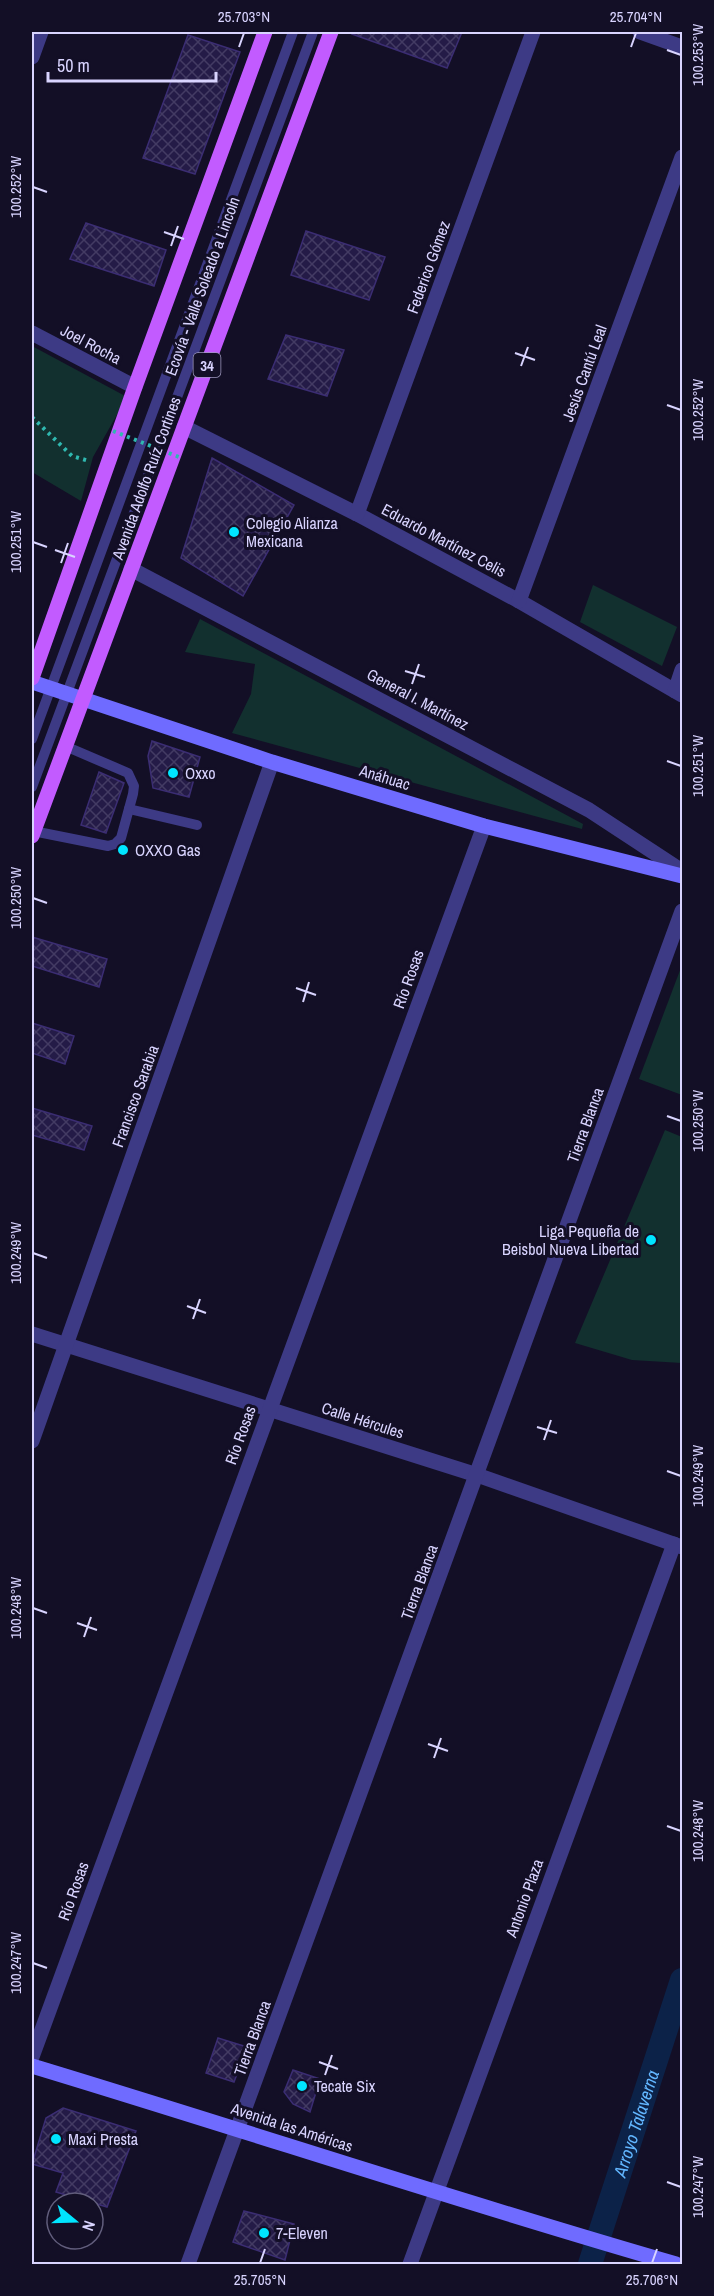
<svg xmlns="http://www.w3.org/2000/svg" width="714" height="2296" font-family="'Archivo Narrow',sans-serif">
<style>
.green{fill:#12302f}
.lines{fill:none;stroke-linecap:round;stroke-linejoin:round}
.canal{stroke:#0c2248;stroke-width:24}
.building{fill:url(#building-cross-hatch);stroke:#3b2d73;stroke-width:1.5}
.path{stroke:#2fb8b0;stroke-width:4;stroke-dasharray:3 4.5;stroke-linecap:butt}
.lane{stroke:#3d3a85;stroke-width:10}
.street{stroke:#3d3a85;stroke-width:15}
.secondary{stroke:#6f6bff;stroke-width:15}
.primary{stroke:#c25bff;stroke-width:15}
.path-bridge{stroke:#2fb8b0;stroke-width:4;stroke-dasharray:3 4.5;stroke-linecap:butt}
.ticks{fill:none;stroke:#d9d4ff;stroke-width:2}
.poi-dot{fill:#00e5ff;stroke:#130f26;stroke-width:2}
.labels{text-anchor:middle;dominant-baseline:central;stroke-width:6;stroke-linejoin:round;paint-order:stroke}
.shield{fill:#130f26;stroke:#9e99be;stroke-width:1.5}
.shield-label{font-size:15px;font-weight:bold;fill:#d9d4ff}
.street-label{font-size:16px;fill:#d9d4ff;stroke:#130f26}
.poi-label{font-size:16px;fill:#d9d4ff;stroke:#130f26;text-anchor:start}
.water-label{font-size:18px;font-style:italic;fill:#62b6ff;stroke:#130f26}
.neatline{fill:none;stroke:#d9d4ff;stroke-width:2}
.ticks-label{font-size:15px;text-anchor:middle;fill:#d9d4ff}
</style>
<defs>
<pattern id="building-cross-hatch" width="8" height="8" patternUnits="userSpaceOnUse" patternTransform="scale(1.5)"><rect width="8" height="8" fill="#241b47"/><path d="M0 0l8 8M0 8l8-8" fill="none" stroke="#433b63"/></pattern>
</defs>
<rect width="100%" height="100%" fill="#130f26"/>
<g class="green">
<polygon points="32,346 127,397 93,457 81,501 32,472"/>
<polygon points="593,585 677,627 662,666 580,622"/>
<polygon points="200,619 583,824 582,829 232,733 251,694 255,664 185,652"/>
<polygon points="682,965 682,1095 639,1079"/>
<polygon points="665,1130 682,1137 682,1363 632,1360 575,1343"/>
</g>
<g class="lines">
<path class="canal" id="s1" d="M 590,2264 L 682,1980"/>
</g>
<g class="building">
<polygon points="353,32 462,32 447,68 352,34"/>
<polygon points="188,35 240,52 195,174 143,158"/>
<polygon points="86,223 166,250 154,286 70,259"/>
<polygon points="306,231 385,257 369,300 291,275"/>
<polygon points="286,335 344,350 327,396 268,379"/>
<polygon points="212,458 294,505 243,596 181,558"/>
<polygon points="152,741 200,757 189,797 153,788 148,756"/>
<polygon points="99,772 124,783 106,833 81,825"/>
<polygon points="32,937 107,959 99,987 32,966"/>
<polygon points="32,1023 74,1036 65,1064 32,1053"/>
<polygon points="32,1108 92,1126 84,1150 32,1135"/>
<polygon points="218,2038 247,2047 234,2082 206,2073"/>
<polygon points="293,2070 320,2079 310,2112 293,2104 284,2092"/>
<polygon points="63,2108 136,2131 107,2207 56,2192 63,2173 32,2164 46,2118"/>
<polygon points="244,2211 294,2224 285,2260 233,2242"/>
</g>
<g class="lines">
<polyline class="path" points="32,417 72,456 89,461"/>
<g class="lane">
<polyline points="32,739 293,32"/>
<polyline points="32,787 313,32"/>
<polyline points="129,809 197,825"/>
<polyline points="33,831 108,846 115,844 121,838 133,794 134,786 128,773 65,746"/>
</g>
<g class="street">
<polyline points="640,32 682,47"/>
<polyline points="32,57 41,32"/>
<polyline points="32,333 135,387"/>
<polyline points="184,427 357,514 519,601 682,695"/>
<polyline points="357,514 533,32"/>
<polyline points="131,569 589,810 682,871"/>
<polyline points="519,601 682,157"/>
<polyline points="675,691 682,670"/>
<polyline points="32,1334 477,1475 682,1547"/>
<polyline points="32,1441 272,762"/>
<polyline points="32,2057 484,826"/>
<polyline points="188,2264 682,911"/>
<polyline points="410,2264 674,1544"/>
</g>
<g class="secondary">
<polyline points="32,682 272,762 484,826 682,876"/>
<path d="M 32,2066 C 247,2131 460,2202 676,2264"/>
</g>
<g class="primary">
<polyline points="32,678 135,387 265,32"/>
<polyline points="32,836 331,32"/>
</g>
<polyline class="path-bridge" points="113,431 179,457"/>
</g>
<path class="ticks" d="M 239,47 L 244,33M 631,47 L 636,33M 667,50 L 681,55M 33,187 L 47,192M 164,232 L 184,239M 171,246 L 178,226M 515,353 L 535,360M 521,366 L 528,347M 667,405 L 681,410M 33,542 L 47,547M 55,550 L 75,557M 61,563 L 68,543M 405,671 L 425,677M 412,684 L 419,664M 667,761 L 681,766M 33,898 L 47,903M 296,988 L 316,995M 303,1002 L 309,982M 667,1116 L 681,1121M 33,1253 L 47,1258M 187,1306 L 206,1313M 193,1319 L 200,1299M 537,1427 L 557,1433M 544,1440 L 551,1420M 667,1471 L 681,1476M 33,1608 L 47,1613M 77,1623 L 97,1630M 84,1637 L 91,1617M 428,1744 L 448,1751M 434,1758 L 441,1738M 667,1826 L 681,1831M 33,1963 L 47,1968M 319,2062 L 338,2069M 325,2075 L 332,2055M 667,2182 L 681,2187M 260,2263 L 265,2249M 652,2263 L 657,2249"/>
<g class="poi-dot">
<circle cx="234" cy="532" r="6"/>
<circle cx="173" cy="773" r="6"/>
<circle cx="123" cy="850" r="6"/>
<circle cx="651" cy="1240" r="6"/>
<circle cx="302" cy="2086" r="6"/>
<circle cx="56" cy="2139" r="6"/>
<circle cx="264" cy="2233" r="6"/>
</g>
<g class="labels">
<rect class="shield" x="193.5" y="353" width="27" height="24" rx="4.5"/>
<g class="shield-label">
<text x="207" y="365">34</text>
</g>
<g class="street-label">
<text transform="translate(428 267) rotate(-70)">Federico Gómez</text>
<text transform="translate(202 286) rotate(-70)">Ecovía - Valle Soleado a Lincoln</text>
<text transform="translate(91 344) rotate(28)">Joel Rocha</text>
<text transform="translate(584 373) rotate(-70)">Jesús Cantú Leal</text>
<text transform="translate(146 478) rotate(-70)">Avenida Adolfo Ruíz Cortines</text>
<text transform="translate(444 540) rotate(28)">Eduardo Martínez Celis</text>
<text transform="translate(418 699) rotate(28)">General I. Martínez</text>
<text transform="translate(385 777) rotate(17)">Anáhuac</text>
<text transform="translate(408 979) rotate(-70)">Río Rosas</text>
<text transform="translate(135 1096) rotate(-70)">Francisco Sarabia</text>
<text transform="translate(585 1125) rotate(-70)">Tierra Blanca</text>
<text transform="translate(363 1420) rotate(18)">Calle Hércules</text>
<text transform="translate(240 1435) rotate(-70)">Río Rosas</text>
<text transform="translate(419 1582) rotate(-70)">Tierra Blanca</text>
<text transform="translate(73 1891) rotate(-70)">Río Rosas</text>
<text transform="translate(524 1898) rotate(-70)">Antonio Plaza</text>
<text transform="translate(252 2038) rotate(-70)">Tierra Blanca</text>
<text transform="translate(292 2127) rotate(18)">Avenida las Américas</text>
</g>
<g class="poi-label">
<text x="246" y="523">Colegio Alianza<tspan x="246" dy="18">Mexicana</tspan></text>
<text x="185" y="773">Oxxo</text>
<text x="135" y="850">OXXO Gas</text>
<text x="639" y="1231" text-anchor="end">Liga Pequeña de<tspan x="639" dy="18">Beisbol Nueva Libertad</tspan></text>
<text x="314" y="2086">Tecate Six</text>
<text x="68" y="2139">Maxi Presta</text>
<text x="276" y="2233">7-Eleven</text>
</g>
<g class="water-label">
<text stroke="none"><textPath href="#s1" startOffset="148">Arroyo Talaverna</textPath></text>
</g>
</g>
<rect width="714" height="2296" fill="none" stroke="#130f26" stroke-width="66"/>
<g transform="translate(75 2221) rotate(109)"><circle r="28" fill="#130f26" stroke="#625e7d" stroke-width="1.5"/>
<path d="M0-4.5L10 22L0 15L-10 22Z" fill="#00e5ff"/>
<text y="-9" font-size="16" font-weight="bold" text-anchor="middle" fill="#d9d4ff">N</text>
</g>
<path d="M48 72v9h168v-9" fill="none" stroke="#d9d4ff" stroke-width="3"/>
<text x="57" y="72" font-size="18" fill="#d9d4ff" stroke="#130f26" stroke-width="4.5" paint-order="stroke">50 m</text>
<rect x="33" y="33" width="648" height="2230" class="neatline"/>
<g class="ticks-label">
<text x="244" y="22">25.703°N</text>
<text x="636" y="22">25.704°N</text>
<text transform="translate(698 55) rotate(-90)" y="5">100.253°W</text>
<text transform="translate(16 187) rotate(-90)" y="5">100.252°W</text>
<text transform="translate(698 410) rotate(-90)" y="5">100.252°W</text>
<text transform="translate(16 542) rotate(-90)" y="5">100.251°W</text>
<text transform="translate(698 766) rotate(-90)" y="5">100.251°W</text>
<text transform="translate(16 898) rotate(-90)" y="5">100.250°W</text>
<text transform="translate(698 1121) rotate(-90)" y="5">100.250°W</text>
<text transform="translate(16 1253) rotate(-90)" y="5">100.249°W</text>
<text transform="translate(698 1476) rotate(-90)" y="5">100.249°W</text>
<text transform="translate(16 1608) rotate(-90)" y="5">100.248°W</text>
<text transform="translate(698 1831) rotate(-90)" y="5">100.248°W</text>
<text transform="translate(16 1963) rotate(-90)" y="5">100.247°W</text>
<text transform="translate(698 2187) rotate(-90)" y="5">100.247°W</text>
<text x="260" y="2285">25.705°N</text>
<text x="652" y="2285">25.706°N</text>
</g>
</svg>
